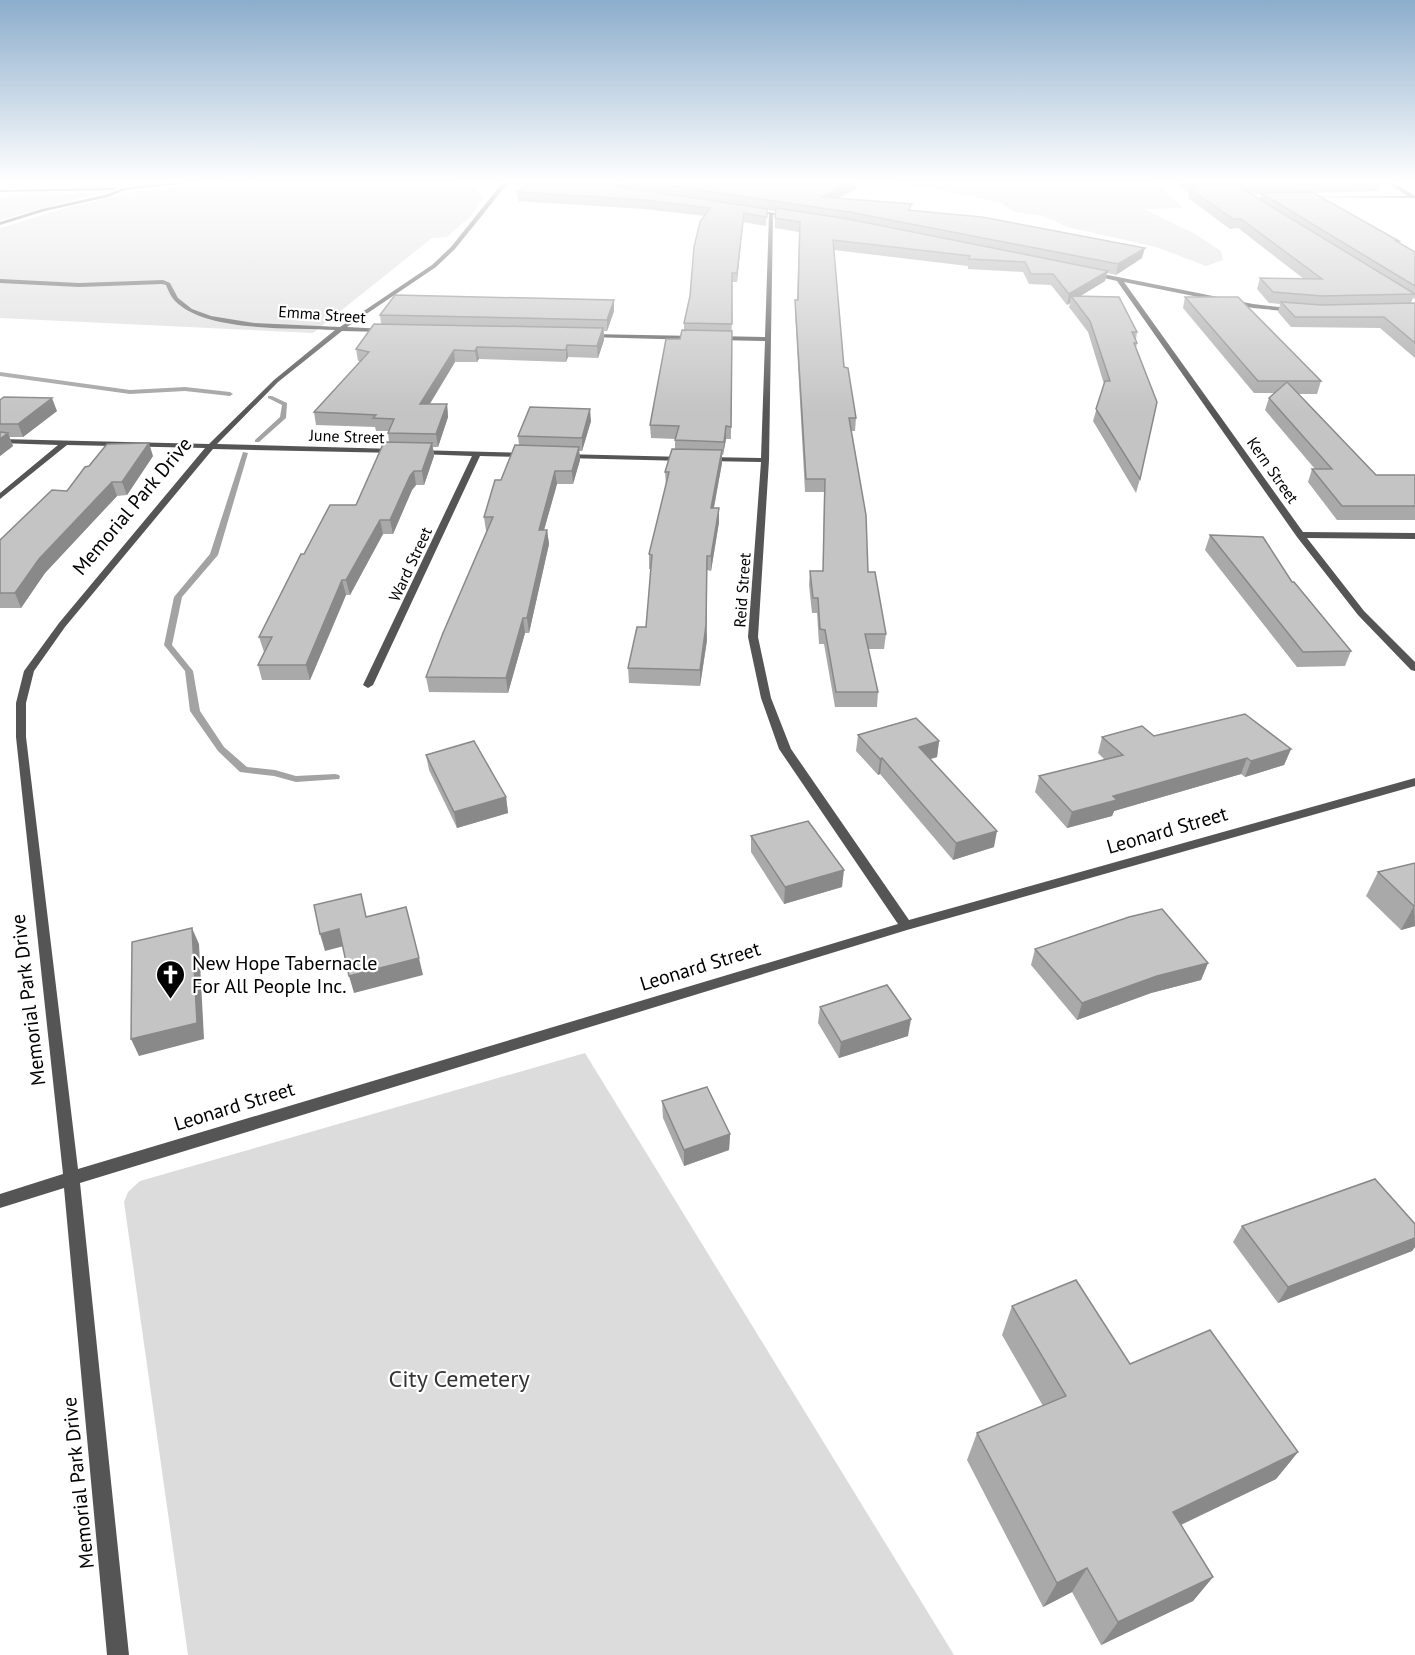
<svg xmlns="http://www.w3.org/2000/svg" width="1415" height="1655" font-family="'PT Sans',sans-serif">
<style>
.green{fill:#dcdcdc}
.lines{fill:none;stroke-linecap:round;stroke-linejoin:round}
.stream{fill:#a3a3a3;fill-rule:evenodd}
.minor{fill:#555;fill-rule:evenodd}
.wall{fill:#a9a9a9;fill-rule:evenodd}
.shaded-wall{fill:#898989}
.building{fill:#c4c4c4;stroke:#898989;stroke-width:1.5}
.labels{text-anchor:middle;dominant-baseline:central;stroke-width:4.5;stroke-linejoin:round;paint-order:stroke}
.far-street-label{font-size:16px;fill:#000;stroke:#fff}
.street-label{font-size:20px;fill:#000;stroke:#fff}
.poi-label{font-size:20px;fill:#000;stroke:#fff;text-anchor:start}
.near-park-label{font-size:24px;fill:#333;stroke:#fff}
</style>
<rect width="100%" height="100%" fill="#fff"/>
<g class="green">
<polygon points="237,180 456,180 472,186 483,197 472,215 447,237 432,238 313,333 0,318 0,228 69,207 135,192"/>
<polygon points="866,180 1154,180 1183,208 1144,209 1195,234 1221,251 1223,260 1206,266 1156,247 1067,227 1044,216 1014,212 1001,203 946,191"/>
<polygon points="99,193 0,220 0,199 12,196"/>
<polygon points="585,1053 954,1655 188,1655 124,1202 128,1192 140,1181"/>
</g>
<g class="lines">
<g class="stream">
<polygon points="0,372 130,390 185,387 230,392 233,394 230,396 185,391 130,394 0,376"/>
<polygon points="268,396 272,396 287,403 286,418 259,442 255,442 255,440 280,417 282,405 268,398"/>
<polygon points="243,452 248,453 218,555 182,597 172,645 193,671 200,711 224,747 247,767 275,770 296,776 335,774 339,775 340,777 339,779 296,782 274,776 240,772 218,751 190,711 185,671 164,645 174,597 210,554"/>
</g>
<g class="minor">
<polygon points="199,180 219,180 125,190 108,197 45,211 0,225 0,222 42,209 105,195 124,188"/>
<path d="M 490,180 L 513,180 L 548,185 L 508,183 L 455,249 L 436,267 L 347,327 L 384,329 L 386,332 L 342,331 L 278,382 L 217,444 L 395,449 L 399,451 L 398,453 L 213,449 L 65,627 L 34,671 L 26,703 L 26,737 L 78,1169 L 898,924 L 779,749 L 761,698 L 748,637 L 761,462 L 706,461 L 702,459 L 706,457 L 761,458 L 765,341 L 716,340 L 713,338 L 716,336 L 765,337 L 769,214 L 749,211 L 749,209 L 792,216 L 790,217 L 773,215 L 769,460 L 758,637 L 771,698 L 791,749 L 909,920 L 1415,778 L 1415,786 L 907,930 L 80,1183 L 129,1655 L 107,1655 L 64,1188 L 0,1208 L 0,1194 L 63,1174 L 16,737 L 16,703 L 24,671 L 59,623 L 205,448 L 67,445 L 0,499 L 0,493 L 58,445 L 0,443 L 0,439 L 209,444 L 274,380 L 335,330 C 292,327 207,333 175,301 C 171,297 168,290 166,285 L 162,284 L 79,287 L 0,283 L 0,279 L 79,283 L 163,280 L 170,283 L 178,298 L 192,309 L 211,316 L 254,323 L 340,327 L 432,265 L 451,247 L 503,182 Z"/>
<polygon points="626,180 632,180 612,191 608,190"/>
<polygon points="1383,180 1389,180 1415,196 1415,198 1304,197 1407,196"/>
<polygon points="116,188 114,190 0,192 0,190"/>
<polygon points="1093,272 1253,304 1296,309 1294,312 1253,308 1124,282 1303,532 1415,533 1415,539 1307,538 1364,611 1415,662 1415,671 1411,670 1358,615 1297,537 1117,281 1091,275"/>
<polygon points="590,334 696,336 699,338 696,340 588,337 588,335"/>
<polygon points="415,450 527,453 531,455 527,457 480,456 373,685 368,688 363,685 472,456 418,454 414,452"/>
<polygon points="562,454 686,457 690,459 686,461 565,458 562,458"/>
</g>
</g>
<g class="wall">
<path d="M 535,180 L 857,180 L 856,189 L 837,198 L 911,210 L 1142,258 L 1116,275 L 1107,273 L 1105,281 L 1080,296 L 1137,332 L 1136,340 L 1137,343 L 1136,348 L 1140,479 L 1136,493 L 1093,421 L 1104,384 L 1088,332 L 1069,307 L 1070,303 L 1067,305 L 1051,285 L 1029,284 L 1023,272 L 968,269 L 968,266 L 834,250 L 844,367 L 856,418 L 855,431 L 851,431 L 868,572 L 886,634 L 884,649 L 868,649 L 878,692 L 877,707 L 835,707 L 824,644 L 819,644 L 817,613 L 812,613 L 809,585 L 810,571 L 823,571 L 824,492 L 805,492 L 795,311 L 795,300 L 797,300 L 799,232 L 775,228 L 775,211 L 767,210 L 766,226 L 743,222 L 737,282 L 732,282 L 731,439 L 726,439 L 723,455 L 722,455 L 722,463 L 714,508 L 719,522 L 711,571 L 707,570 L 707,640 L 700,686 L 629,683 L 628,668 L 646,627 L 651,569 L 649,569 L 649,554 L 666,485 L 665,472 L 675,449 L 675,439 L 651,438 L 650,425 L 680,339 L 684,330 L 684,323 L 690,296 L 705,216 L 644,209 L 518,201 L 517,192 ZM 622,181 L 622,187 L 609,185 Z"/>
<path d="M 1174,180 L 1378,180 L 1382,182 L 1379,191 L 1313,193 L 1399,241 L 1399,243 L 1415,252 L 1415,299 L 1413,298 L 1411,303 L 1415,303 L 1415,358 L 1380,328 L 1291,327 L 1278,312 L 1280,304 L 1269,303 L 1257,289 L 1260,278 L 1304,279 L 1238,228 L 1230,229 L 1188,198 L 1189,193 L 1181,188 L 1181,186 ZM 1261,194 L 1259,199 L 1251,195 Z"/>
<polygon points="1185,297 1321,381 1317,394 1298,394 1376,475 1415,475 1415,520 1337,520 1308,482 1312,469 1315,469 1265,410 1269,398 1274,393 1254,393 1183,308"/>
<polygon points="614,311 607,331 604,331 604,340 598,358 568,357 566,362 479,359 477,362 455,362 430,404 447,404 448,417 438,447 433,447 434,456 424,485 416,485 412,490 393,534 383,534 350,595 346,595 310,680 262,680 258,665 264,652 259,637 304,554 356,505 389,442 388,433 388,431 376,431 375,427 316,425 314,412 360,361 358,361 356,349 381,324 380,315"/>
<polygon points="0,400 57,411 23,437 9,437 13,446 0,456"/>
<polygon points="591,421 582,451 579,451 580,460 573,484 557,484 544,530 547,530 549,544 529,633 525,633 508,693 429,692 426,677 487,531 486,531 484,517 501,480 519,445 518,436"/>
<polygon points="153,456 127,495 117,496 45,573 21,608 0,608 0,540 67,491"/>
<polygon points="1210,535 1292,582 1351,651 1345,666 1297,667 1205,550"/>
<polygon points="858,735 939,741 937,757 930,759 994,847 953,860 880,774 878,775 856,751"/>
<polygon points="1154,736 1291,749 1284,765 1245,777 1241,774 1114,811 1112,816 1067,828 1035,792 1039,776 1105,760 1098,753 1102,737"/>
<polygon points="426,755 506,797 508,813 457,828 429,770"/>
<polygon points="751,836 842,887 784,904 751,852"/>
<polygon points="1415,863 1415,926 1401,930 1366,896 1378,872"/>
<polygon points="1035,949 1208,963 1201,980 1151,993 1077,1020 1031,965"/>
<polygon points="820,1007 908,1036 839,1058 818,1023"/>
<polygon points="662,1101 730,1134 729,1150 684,1166 663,1118"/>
<polygon points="1415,1224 1415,1247 1412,1251 1278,1303 1233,1242 1242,1226"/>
<polygon points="1012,1306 1130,1364 1298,1452 1276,1479 1181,1525 1213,1577 1193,1601 1101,1645 1072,1592 1043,1607 967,1460 977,1433 1043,1406 1002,1335"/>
</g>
<g class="shaded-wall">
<polygon points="609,180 622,180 622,181 609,185"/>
<polygon points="855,180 857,180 856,189 821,207 822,197"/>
<polygon points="744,213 743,222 737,282 737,273"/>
<polygon points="1145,248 1142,258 1116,275 1118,264"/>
<polygon points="1108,271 1105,281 1074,300 1071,296 1070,303 1067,305 1069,294"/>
<polygon points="614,300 614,311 607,331 607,320"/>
<polygon points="603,328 604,340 598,358 597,346"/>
<polygon points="567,345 568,357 566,362 566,350"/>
<polygon points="477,347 479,359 477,362 475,351"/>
<polygon points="454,350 455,362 422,416 420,404"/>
<polygon points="52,398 57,411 23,437 18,424"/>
<polygon points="447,404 448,417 438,447 436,434"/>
<polygon points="590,409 591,421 582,451 582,438"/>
<polygon points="726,426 726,439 723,455 724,442"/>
<polygon points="8,433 13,446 0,456 0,439"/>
<polygon points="149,443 153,456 127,495 122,482"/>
<polygon points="432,443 434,456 424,485 422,471"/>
<polygon points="579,447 580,460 573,484 572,471"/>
<polygon points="722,450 722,463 711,522 711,508"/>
<polygon points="414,471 416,485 412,490 393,534 390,520 410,476"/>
<polygon points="555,471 557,484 540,544 539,530"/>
<polygon points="112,482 117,496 45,573 21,608 15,593 39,559"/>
<polygon points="719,508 719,522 711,571 711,556"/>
<polygon points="380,520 383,534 350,595 346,580"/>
<polygon points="547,530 549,544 529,633 527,618"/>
<polygon points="342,580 346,595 310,680 306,665"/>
<polygon points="523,618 525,633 508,693 506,678"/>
<polygon points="706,625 707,640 700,686 700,670"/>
<polygon points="939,741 937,757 917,763 919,747"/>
<polygon points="1291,749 1284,765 1245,777 1251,761"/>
<polygon points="882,758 880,774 878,775 880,759"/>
<polygon points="1247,758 1241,774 1114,811 1112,816 1067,828 1072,812 1113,796"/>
<polygon points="506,797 508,813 457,828 454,812"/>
<polygon points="997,831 994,847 953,860 956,843"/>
<polygon points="844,870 842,887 784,904 785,887"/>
<polygon points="1414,906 1415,926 1401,930"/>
<polygon points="192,928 199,944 204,1039 139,1056 131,1039"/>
<polygon points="339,929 344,946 325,951 320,934"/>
<polygon points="419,958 423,975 354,993 349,976"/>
<polygon points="1208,963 1201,980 1151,993 1077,1020 1082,1003 1157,976"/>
<polygon points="911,1019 908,1036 839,1058 841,1042"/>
<polygon points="730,1134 729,1150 684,1166 684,1150"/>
<polygon points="1415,1238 1415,1247 1412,1251 1278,1303 1288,1287"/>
<polygon points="1298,1452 1276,1479 1155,1537 1173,1512"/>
<polygon points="1087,1568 1072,1592 1043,1607 1057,1583"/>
<polygon points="1213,1577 1193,1601 1101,1645 1118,1622"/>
</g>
<g class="building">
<polygon points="535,180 609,185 767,209 767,217 744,213 737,273 732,273 732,324 684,323 690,296 694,247 700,222 710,208 644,200 517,192"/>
<polygon points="632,180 855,180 822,197 912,204 908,210 982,217 1145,248 1118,264 849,212"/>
<polygon points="1185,180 1228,180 1415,294 1322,296 1273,292 1260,278 1322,279 1241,219 1233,219 1190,189 1198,188"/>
<polygon points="1242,180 1378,180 1382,182 1251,186"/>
<polygon points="1312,192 1399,241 1396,241 1415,252 1415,286 1261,193"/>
<polygon points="776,208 848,219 1108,271 1069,294 1053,274 1031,274 1025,262 969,259 970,256 833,240 844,367 848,368 856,418 849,418 866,515 868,572 875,572 886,634 865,634 878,692 836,692 825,630 820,629 818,598 813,598 810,571 823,571 825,479 806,479 795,300 798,300 800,222 775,218"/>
<polygon points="395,295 614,300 607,320 380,315"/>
<polygon points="1071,296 1119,297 1137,332 1132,332 1137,343 1134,343 1157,402 1140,479 1096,409 1105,381 1110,381 1090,321"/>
<polygon points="1185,297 1238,297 1321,381 1258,381"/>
<polygon points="1281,302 1322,305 1415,303 1415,343 1384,317 1295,317"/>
<polygon points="374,324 603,328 597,346 567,345 566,350 477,347 475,351 454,350 420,404 447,404 436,434 388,433 394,419 373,418 376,415 314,412 369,352 356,349"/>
<polygon points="682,330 732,331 731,427 726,426 724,442 675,440 679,426 650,425 666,339 680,339"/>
<polygon points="1287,382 1376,475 1415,475 1415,506 1342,506 1312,469 1332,469 1269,398"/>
<polygon points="4,397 52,398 18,424 0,424 0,400"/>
<polygon points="530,407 590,409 582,438 518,436"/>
<polygon points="0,432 8,433 0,439"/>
<polygon points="384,442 432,443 422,471 414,471 410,476 390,520 380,520 346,580 342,580 306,665 258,665 272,637 259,637 301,554 304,554 330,505 356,505"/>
<polygon points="149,443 122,482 112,482 39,559 15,593 0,593 0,540 52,490 67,491 85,467 89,466 107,444"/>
<polygon points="515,445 579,447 572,471 555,471 539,530 547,530 527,618 523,618 506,678 426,677 443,633 493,517 484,517 495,480 501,480"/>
<polygon points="672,449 722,450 711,508 719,508 711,556 707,556 706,625 700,670 628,668 637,627 646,627 652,555 649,554 669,472 665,472"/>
<polygon points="1210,535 1263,537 1292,582 1294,582 1351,651 1303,652"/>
<polygon points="1245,714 1291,749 1251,761 1247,758 1113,796 1117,800 1072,812 1039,776 1123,755 1102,737 1142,726 1154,736"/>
<polygon points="916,718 939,741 919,747 997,831 956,843 882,758 880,759 858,735"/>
<polygon points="474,741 506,797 454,812 426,755"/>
<polygon points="808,821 844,870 785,887 751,836"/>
<polygon points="1415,863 1415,906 1414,906 1378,872"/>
<polygon points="361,894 366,917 406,907 419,958 349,976 339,929 320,934 314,905"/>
<polygon points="1162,909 1208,963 1157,976 1082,1003 1035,949 1129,917"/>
<polygon points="192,928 197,1023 131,1039 132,942"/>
<polygon points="887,985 911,1019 841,1042 820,1007"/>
<polygon points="707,1087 730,1134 684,1150 662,1101"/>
<polygon points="1375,1179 1415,1224 1415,1238 1288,1287 1242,1226"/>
<polygon points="1076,1280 1130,1364 1210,1330 1298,1452 1173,1512 1213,1577 1118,1622 1087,1568 1057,1583 977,1433 1066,1396 1012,1306"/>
</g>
<linearGradient id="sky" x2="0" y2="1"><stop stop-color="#8cadcc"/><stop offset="0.44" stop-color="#fff"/><stop offset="1" stop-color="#fff" stop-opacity="0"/></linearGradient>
<rect width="1415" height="412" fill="url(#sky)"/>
<defs>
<symbol id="church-pin" viewBox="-11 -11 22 30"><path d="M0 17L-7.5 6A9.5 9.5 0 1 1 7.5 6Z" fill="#000" stroke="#fff"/><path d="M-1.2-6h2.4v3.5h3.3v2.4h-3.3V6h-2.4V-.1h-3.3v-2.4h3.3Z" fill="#fff"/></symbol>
</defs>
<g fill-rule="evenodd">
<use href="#church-pin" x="154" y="958" width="33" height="45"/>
</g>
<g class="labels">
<g class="far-street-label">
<text transform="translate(322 314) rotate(4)">Emma Street</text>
<text transform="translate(347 436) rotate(2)">June Street</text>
<text transform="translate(1273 470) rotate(55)">Kern Street</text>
<text transform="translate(410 564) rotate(-65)">Ward Street</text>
<text transform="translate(742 590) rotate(-86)">Reid Street</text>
</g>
<g class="street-label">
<text transform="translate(132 506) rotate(-50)">Memorial Park Drive</text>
<text transform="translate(1167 830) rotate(-16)">Leonard Street</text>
<text transform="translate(700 966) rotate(-17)">Leonard Street</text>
<text transform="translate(28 1000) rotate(-97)">Memorial Park Drive</text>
<text transform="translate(234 1106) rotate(-17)">Leonard Street</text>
<text transform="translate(78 1483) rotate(-96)">Memorial Park Drive</text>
</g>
<g class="poi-label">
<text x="192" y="963">New Hope Tabernacle<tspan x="192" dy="23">For All People Inc.</tspan></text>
</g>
<g class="near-park-label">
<text x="459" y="1378">City Cemetery</text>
</g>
</g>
</svg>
